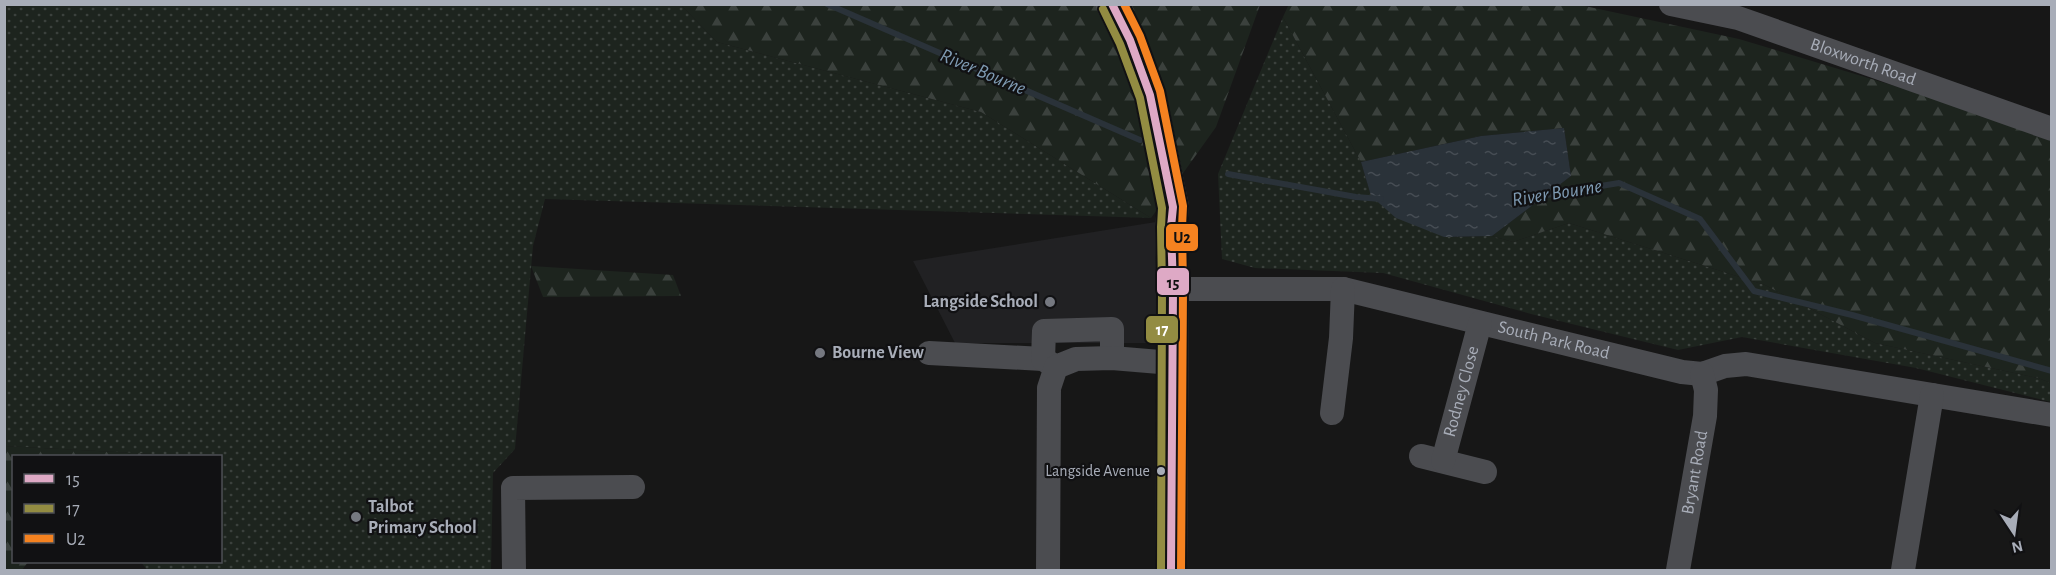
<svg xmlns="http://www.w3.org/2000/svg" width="2056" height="575" font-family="'Alegreya Sans',sans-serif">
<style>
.built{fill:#212123}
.grass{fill:url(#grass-dots)}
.forest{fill:url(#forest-firs)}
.water{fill:url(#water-ripples)}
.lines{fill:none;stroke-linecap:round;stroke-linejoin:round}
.stream{stroke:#2a3239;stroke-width:6}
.minor{stroke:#4b4c50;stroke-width:24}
.major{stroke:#4d4f52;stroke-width:32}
.bus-1-casing{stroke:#111113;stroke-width:12}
.bus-2-casing{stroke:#111113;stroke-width:12}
.bus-3-casing{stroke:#111113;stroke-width:12}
.bus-1{stroke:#dea9c5;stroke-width:8}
.bus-2{stroke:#938c42;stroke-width:8}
.bus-3{stroke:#f58220;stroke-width:8}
.poi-dot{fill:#757880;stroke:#111113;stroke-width:2}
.bus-dot{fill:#a8adb8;stroke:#111113;stroke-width:2}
.labels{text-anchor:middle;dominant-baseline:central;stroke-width:4.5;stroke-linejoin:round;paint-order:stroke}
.bus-label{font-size:16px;fill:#a8adb8;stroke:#111113;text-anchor:end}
.street-label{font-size:18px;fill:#a8adb8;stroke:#111113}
.poi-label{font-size:18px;font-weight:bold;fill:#a8adb8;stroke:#111113;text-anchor:start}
.water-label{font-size:20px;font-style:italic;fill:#7f9bb3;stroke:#111113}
.line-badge{stroke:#111113;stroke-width:2}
.badge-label{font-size:16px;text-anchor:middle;font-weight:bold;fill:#fff}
.pale-badge-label{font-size:16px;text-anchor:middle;font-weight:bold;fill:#111}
</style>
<defs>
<pattern id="grass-dots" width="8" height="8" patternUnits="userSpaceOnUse" patternTransform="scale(1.5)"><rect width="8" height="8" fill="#1d241e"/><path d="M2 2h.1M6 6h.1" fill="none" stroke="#3b413d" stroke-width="1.8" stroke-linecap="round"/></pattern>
<pattern id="forest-firs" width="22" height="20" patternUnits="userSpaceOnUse" patternTransform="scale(1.5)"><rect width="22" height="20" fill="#1d241e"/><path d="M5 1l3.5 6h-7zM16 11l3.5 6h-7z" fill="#3b413d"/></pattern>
<pattern id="water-ripples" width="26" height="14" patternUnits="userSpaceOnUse" patternTransform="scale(1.5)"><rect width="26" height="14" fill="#2a3239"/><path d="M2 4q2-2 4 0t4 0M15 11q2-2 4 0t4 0" fill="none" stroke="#464d54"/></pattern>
</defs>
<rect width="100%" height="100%" fill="#171717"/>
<polygon class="built" points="1162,221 1167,343 955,343 913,261"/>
<g class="grass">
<polygon points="4,5 681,5 717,42 981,112 1151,218 545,199 533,246 515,449 493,473 491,570 147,570 141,562 220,562 220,456 150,456 152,454 5,446"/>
<polygon points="1283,17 1361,162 1371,196 1444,237 1492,236 1513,242 1569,223 1765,285 1875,343 2038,378 2051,383 2051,402 1916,368 1742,337 1678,350 1531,314 1383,273 1255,268 1222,259 1218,174"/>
</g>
<g class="forest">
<polygon points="1289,4 1580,5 1739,39 2051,133 2051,383 2038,378 1875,343 1765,285 1569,223 1513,242 1492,236 1571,176 1564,128 1481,136 1361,162 1283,17"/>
<polygon points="681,5 1260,5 1216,127 1151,218 981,112 717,42"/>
<polygon points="531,266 673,275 681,296 543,297"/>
<polygon points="5,446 153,454 150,456 14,456 14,562 28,562 22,570 5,570"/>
</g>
<polygon class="water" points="1564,128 1571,176 1492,236 1444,237 1396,218 1371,196 1361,162 1481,136"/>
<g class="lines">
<g class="stream">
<polyline points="827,4 1140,140"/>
<polyline points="1228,174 1356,197 1381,199"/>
<polyline points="1540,196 1619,183 1700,219 1754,291 1852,315 2052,371"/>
</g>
<g class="minor">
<path id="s1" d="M 1671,4 L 1738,18 L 2052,129"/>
<path id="s2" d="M 1173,289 L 1343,289 L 1682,372 L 1702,374 L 1725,366 L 1746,364 L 2052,415"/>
<polyline points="929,353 1043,359 1056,367"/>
<polyline points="1043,359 1044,331 1112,329 1112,358"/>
<polyline points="1332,413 1341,338 1343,289"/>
<polyline points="1421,456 1485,472"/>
<path id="s3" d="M 1443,461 L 1480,323"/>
<polyline points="514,570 513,488 633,487"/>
<polyline points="1048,570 1049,388 1056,367 1076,359 1112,358 1172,363"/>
<path id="s4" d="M 1678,570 L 1705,416 L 1706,390 L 1702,374"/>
<polyline points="1903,570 1932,395"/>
</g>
<polyline class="major" points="1112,4 1130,40 1150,95 1173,207 1171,227 1173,289 1171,570"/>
<defs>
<polyline id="bus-1" points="1112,4 1130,40 1150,95 1173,207 1171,227 1173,289 1171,570"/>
<polyline id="bus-2" points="1103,9 1120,44 1140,98 1162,208 1161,227 1162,289 1161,570"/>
<polyline id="bus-3" points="1124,4 1140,36 1160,91 1183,206 1182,227 1183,289 1181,570"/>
</defs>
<use href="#bus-1" class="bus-1-casing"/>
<use href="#bus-2" class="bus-2-casing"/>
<use href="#bus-3" class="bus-3-casing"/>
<use href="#bus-1" class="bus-1"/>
<use href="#bus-2" class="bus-2"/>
<use href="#bus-3" class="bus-3"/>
</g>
<g class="poi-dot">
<circle cx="1050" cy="302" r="6"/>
<circle cx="820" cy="353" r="6"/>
<circle cx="356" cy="517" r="6"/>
</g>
<circle class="bus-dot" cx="1161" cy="471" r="5"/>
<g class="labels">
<g class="bus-label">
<text x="1150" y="471">Langside Avenue</text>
</g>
<g class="street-label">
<text stroke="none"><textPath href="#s1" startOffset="201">Bloxworth Road</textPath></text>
<text stroke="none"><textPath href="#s2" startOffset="387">South Park Road</textPath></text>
<text stroke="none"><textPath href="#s3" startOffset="72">Rodney Close</textPath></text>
<text stroke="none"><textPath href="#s4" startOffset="99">Bryant Road</textPath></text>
</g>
<g class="poi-label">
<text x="1038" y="302" text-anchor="end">Langside School</text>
<text x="832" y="353">Bourne View</text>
<text x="368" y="507">Talbot<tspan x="368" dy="21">Primary School</tspan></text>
</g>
<g class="water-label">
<text transform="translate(983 72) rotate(23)">River Bourne</text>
<text transform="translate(1557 193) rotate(-9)">River Bourne</text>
</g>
</g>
<g class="line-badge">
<rect x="1165" y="223" width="34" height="29" rx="6" fill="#f58220"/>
<rect x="1156" y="267" width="34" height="29" rx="6" fill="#dea9c5"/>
<rect x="1145" y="315" width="34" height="29" rx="6" fill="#938c42"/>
</g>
<g class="badge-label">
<text x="1162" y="335">17</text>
</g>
<g class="pale-badge-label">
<text x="1182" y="243">U2</text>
<text x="1173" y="288">15</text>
</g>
<rect width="2056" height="575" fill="none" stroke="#a8adb8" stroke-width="12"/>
<rect x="12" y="455" width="210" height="108" fill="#111113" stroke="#4d4f55" stroke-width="1.5"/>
<rect x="24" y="474" width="30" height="9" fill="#dea9c5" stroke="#4d4f55" stroke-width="1.5"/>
<text x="66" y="485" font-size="18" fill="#a8adb8">15</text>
<rect x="24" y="504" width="30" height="9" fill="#938c42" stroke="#4d4f55" stroke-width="1.5"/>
<text x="66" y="515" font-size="18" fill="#a8adb8">17</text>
<rect x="24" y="534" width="30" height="9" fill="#f58220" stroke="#4d4f55" stroke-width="1.5"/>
<text x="66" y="545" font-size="18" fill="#a8adb8">U2</text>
<g transform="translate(2014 533) rotate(167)" stroke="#111113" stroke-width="4.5" paint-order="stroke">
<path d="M0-4.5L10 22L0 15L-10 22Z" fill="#a8adb8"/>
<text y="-9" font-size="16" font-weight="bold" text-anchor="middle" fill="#a8adb8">N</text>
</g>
</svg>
